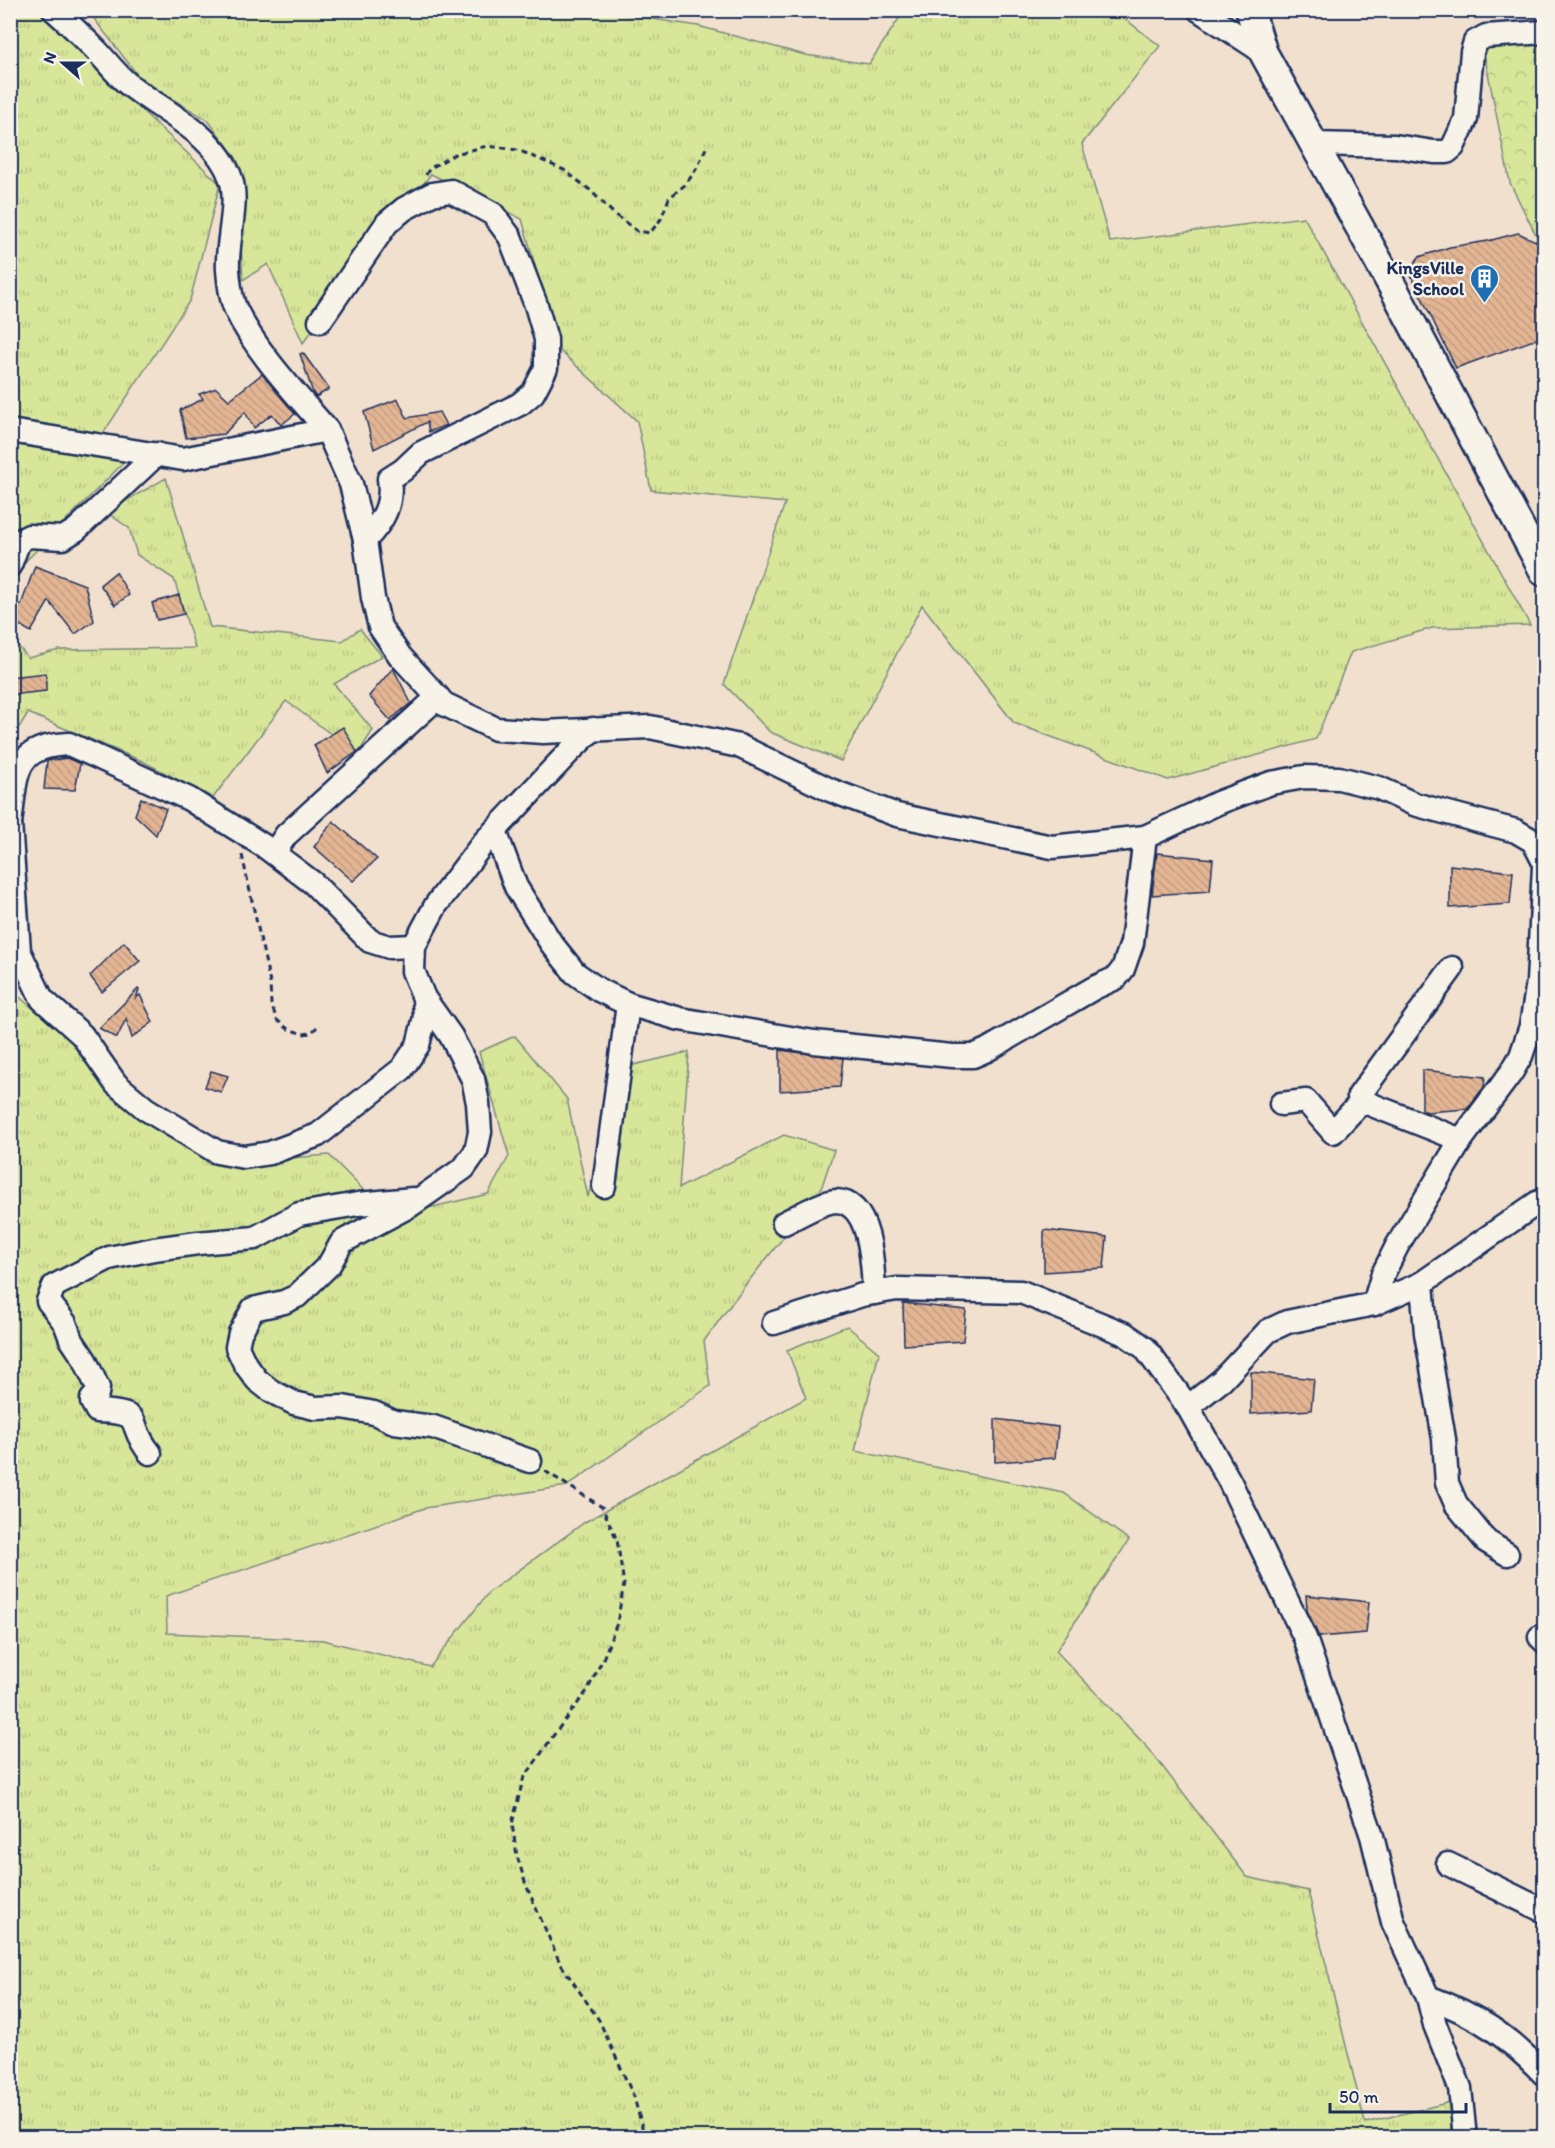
<svg xmlns="http://www.w3.org/2000/svg" width="1555" height="2148" font-family="Itim,sans-serif">
<style>
.grass{fill:url(#grass-tufts);stroke:#7a8a7c;stroke-width:1.5}
.forest{fill:url(#forest-crowns);stroke:#7a8a7c;stroke-width:1.5}
.building{fill:url(#building-back-hatch);stroke:#1b2f5e;stroke-width:1.5}
.lines{fill:none;stroke-linecap:round;stroke-linejoin:round}
.minor-casing{stroke:#1b2f5e;stroke-width:27}
.major-casing{stroke:#1b2f5e;stroke-width:32}
.path{stroke:#1b2f5e;stroke-width:3;stroke-dasharray:6 4.5;stroke-linecap:butt}
.minor{stroke:#f7f3e8;stroke-width:22}
.major{stroke:#f7f3e8;stroke-width:27}
.labels{text-anchor:middle;dominant-baseline:central;stroke-width:5;stroke-linejoin:round;paint-order:stroke}
.poi-label{font-size:18px;font-weight:bold;fill:#1b2f5e;stroke:#f7f3e8;text-anchor:end}
</style>
<defs>
<pattern id="grass-tufts" width="24" height="20" patternUnits="userSpaceOnUse" patternTransform="scale(1.5)"><rect width="24" height="20" fill="#d8e699"/><path d="M3 7l-1-3M5 7V3M7 7l1-3M15 17l-1-3M17 17v-4M19 17l1-3" fill="none" stroke="#b9c686"/></pattern>
<pattern id="forest-crowns" width="20" height="18" patternUnits="userSpaceOnUse" patternTransform="scale(1.5)"><rect width="20" height="18" fill="#d8e699"/><path d="M2 6a3 3 0 1 1 6 0M12 15a3 3 0 1 1 6 0" fill="none" stroke="#b9c686"/></pattern>
<pattern id="building-back-hatch" width="6" height="6" patternUnits="userSpaceOnUse" patternTransform="scale(1.5)"><rect width="6" height="6" fill="#e3b593"/><path d="M-1 5l2 2M0 0l6 6M5-1l2 2" fill="none" stroke="#c29c81"/></pattern>
</defs>
<rect width="100%" height="100%" fill="#f1e0ce"/>
<filter id="ink" filterUnits="userSpaceOnUse"><feTurbulence type="fractalNoise" baseFrequency=".0167" numOctaves="2"/><feDisplacementMap in="SourceGraphic" scale="12" xChannelSelector="R" yChannelSelector="G"/><feConvolveMatrix kernelMatrix="1 2 1 2 8 2 1 2 1" color-interpolation-filters="sRGB"/></filter>
<g filter="url(#ink)">
<g class="grass">
<polygon points="1096,10 1121,16 1160,46 1082,144 1110,242 1304,217 1530,625 1432,628 1351,652 1316,739 1168,780 1014,723 922,605 841,761 770,732 724,684 785,503 651,490 637,421 559,350 522,219 431,174 303,343 268,264 243,280 236,158 208,120 143,82 88,11 601,11 698,26 805,55 869,64 904,11"/>
<polygon points="11,11 52,11 113,83 220,184 190,300 95,446 130,456 11,576"/>
<polygon points="166,478 210,627 342,641 360,629 382,656 334,684 373,730 358,754 286,701 213,798 142,761 28,713 11,740 11,637 28,658 59,650 195,648 174,579 137,555 129,528 106,512"/>
<polygon points="10,989 168,1123 209,1164 329,1155 390,1217 488,1194 509,1156 479,1052 515,1036 567,1099 588,1197 621,1068 689,1052 679,1188 784,1135 834,1150 820,1192 743,1288 704,1341 710,1386 567,1486 425,1508 166,1596 167,1633 323,1640 430,1667 489,1592 585,1522 806,1398 787,1350 847,1326 879,1353 855,1451 1064,1493 1129,1540 1056,1651 1149,1749 1247,1877 1308,1891 1365,2123 1451,2102 1451,2137 11,2137"/>
</g>
<polygon class="forest" points="1544,44 1544,243 1540,243 1510,183 1483,48"/>
<g class="building">
<polygon points="1518,233 1540,243 1545,255 1545,336 1456,368 1409,271 1419,257 1450,247 1488,241"/>
<polygon points="303,353 329,389 316,397 313,393 300,354"/>
<polygon points="262,374 295,414 281,425 272,414 254,428 245,412 224,434 186,438 180,410 203,399 199,394 216,388 229,400"/>
<polygon points="398,399 407,418 439,412 446,425 429,432 427,422 374,449 364,412"/>
<polygon points="35,566 85,585 94,621 75,634 49,601 31,632 14,622 19,604 21,605"/>
<polygon points="116,572 129,595 115,605 100,585"/>
<polygon points="179,595 184,614 157,620 152,603"/>
<polygon points="393,668 411,703 390,720 369,696"/>
<polygon points="46,673 46,691 10,695 10,677"/>
<polygon points="343,727 357,752 327,773 314,745"/>
<polygon points="67,758 80,764 75,790 44,789 47,761"/>
<polygon points="141,798 166,809 156,835 135,815"/>
<polygon points="333,821 377,859 353,881 314,847"/>
<polygon points="1157,853 1213,859 1210,891 1152,895"/>
<polygon points="1450,865 1513,872 1510,904 1450,908"/>
<polygon points="124,942 140,961 102,992 90,976"/>
<polygon points="138,989 139,990 136,998 140,995 153,1022 132,1038 126,1019 117,1038 99,1028"/>
<polygon points="780,1050 843,1058 840,1087 780,1091"/>
<polygon points="1422,1070 1485,1077 1484,1087 1467,1109 1427,1112 1422,1110"/>
<polygon points="211,1071 228,1076 221,1092 205,1087"/>
<polygon points="1044,1230 1107,1237 1104,1268 1044,1272"/>
<polygon points="903,1303 966,1310 963,1341 904,1345"/>
<polygon points="1251,1372 1314,1379 1311,1410 1251,1414"/>
<polygon points="995,1419 1058,1427 1055,1458 995,1462"/>
<polygon points="1306,1595 1369,1602 1366,1633 1319,1637 1307,1610"/>
</g>
<g class="lines">
<defs>
<g id="minor">
<path d="M 54,10 C 69,23 83,37 97,51 C 107,62 117,75 128,84 C 163,112 216,134 231,179 C 239,204 226,243 228,270 C 229,282 231,300 236,310 C 256,352 297,395 327,430"/>
<polyline points="1199,10 1263,52"/>
<polyline points="1313,144 1395,146 1434,152 1447,152 1453,147 1466,119 1472,52 1475,42 1486,36 1544,32"/>
<path d="M 320,321 L 387,223 L 404,209 L 432,194 L 451,191 L 493,214 L 510,237 L 536,305 L 546,339 L 546,368 L 533,393 L 520,404 L 421,453 L 403,470 L 389,479 C 393,504 383,522 365,540"/>
<polyline points="10,431 183,459 327,430 351,484 365,540 373,598 380,627 400,656 444,704 496,729 543,732 650,727 739,746 830,790 897,815 1052,847 1145,837 1220,802 1271,783 1304,777 1339,778 1379,788 1414,804 1516,831 1533,841 1544,862"/>
<polyline points="10,565 19,541 29,536 63,538 76,530 157,454"/>
<polyline points="10,823 19,951 42,999 82,1035 116,1084 146,1109 217,1152 244,1157 270,1153 318,1135 402,1069 418,1045 425,1017 424,998 413,971 414,946 436,905 484,842 571,750 593,729"/>
<path d="M 10,823 C 17,776 11,746 69,744 L 189,799 L 264,846 L 313,883 L 370,941 L 389,947 L 414,946"/>
<polyline points="495,831 516,887 551,943 575,973 599,990 628,1004 680,1019 814,1042 952,1056 973,1056 987,1050 1094,988 1116,978 1123,969 1132,943 1145,837"/>
<polyline points="274,853 286,835 438,697"/>
<polyline points="1452,968 1359,1096 1362,1101 1461,1140"/>
<polyline points="424,998 451,1036 473,1079 478,1103 480,1132 476,1151 464,1168 411,1205 342,1242 329,1265 297,1296 284,1302 253,1309 240,1333 237,1347 245,1364 257,1380 271,1391 294,1403 315,1408 343,1407 374,1413 394,1422 433,1427 530,1461"/>
<polyline points="1281,1104 1306,1101 1333,1132 1362,1101"/>
<polyline points="604,1186 628,1004"/>
<path d="M 784,1223 C 797,1217 823,1201 836,1201 C 872,1202 873,1268 874,1293"/>
<polyline points="1422,1283 1426,1333 1444,1439 1447,1483 1456,1504 1486,1541 1507,1554"/>
<polyline points="1374,1304 1383,1274 1397,1246 1461,1140 1511,1073 1521,1056 1531,1026 1538,982 1544,866"/>
<path d="M 774,1323 L 862,1295 L 897,1289 L 1021,1292 L 1125,1334 L 1145,1348 L 1188,1407 L 1230,1482 L 1305,1638 L 1372,1836 L 1393,1922 L 1428,1997 C 1478,2015 1507,2036 1544,2074"/>
<polyline points="1188,1407 1222,1380 1268,1331 1287,1322 1374,1304 1422,1283 1537,1203 1544,1200"/>
<path d="M 150,1453 C 124,1422 149,1413 97,1411 L 92,1402 L 92,1399 L 97,1394 L 98,1388 L 85,1360 L 71,1339 L 65,1323 L 48,1301 L 54,1286 L 109,1258 L 154,1249 L 198,1243 L 255,1238 L 299,1214 L 358,1204 L 413,1199"/>
<polyline points="1540,1637 1544,1641"/>
<polyline points="1448,1864 1544,1911"/>
<polyline points="1428,1997 1435,2025 1460,2088 1465,2138"/>
</g>
<polyline id="major" points="1250,10 1263,52 1396,293 1544,572"/>
</defs>
<use href="#minor" class="minor-casing"/>
<use href="#major" class="major-casing"/>
<g class="path">
<polyline points="426,175 429,169 455,154 487,146 518,150 564,170 590,190 614,214 637,231 650,233 661,219 669,198 686,184 697,168 706,148"/>
<polyline points="242,855 270,983 271,1004 277,1020 288,1029 303,1034 311,1033 317,1027"/>
<polyline points="545,1471 602,1507 617,1540 624,1584 617,1623 603,1659 587,1691 553,1736 523,1780 512,1824 517,1856 526,1885 560,1963 599,2020 634,2097 645,2138"/>
</g>
<use href="#minor" class="minor"/>
<use href="#major" class="major"/>
</g>
</g>
<defs>
<symbol id="building-pin" viewBox="-11 -11 22 30"><path d="M0 17L-7.5 6A9.5 9.5 0 1 1 7.5 6Z" fill="#1f6fb2" stroke="#f7f3e8"/><path d="M-4-6H4V6H1V3H-1V6H-4ZM-2.5-4.3h1.7v1.8h-1.7ZM.8-4.3h1.7v1.8H.8ZM-2.5-1h1.7V.8h-1.7ZM.8-1h1.7V.8H.8Z" fill="#fff"/></symbol>
</defs>
<g fill-rule="evenodd">
<use href="#building-pin" x="1468" y="262" width="33" height="45"/>
</g>
<g class="labels">
<g class="poi-label">
<text x="1464" y="268">KingsVille<tspan x="1464" dy="21">School</tspan></text>
</g>
</g>
<rect width="1555" height="2148" fill="none" stroke="#f7f3e8" stroke-width="36"/>
<rect x="18" y="18" width="1519" height="2112" fill="none" stroke="#1b2f5e" stroke-width="2" filter="url(#ink)"/>
<g transform="translate(63 63) rotate(291)" stroke="#f7f3e8" stroke-width="4.5" paint-order="stroke">
<path d="M0-4.5L10 22L0 15L-10 22Z" fill="#1b2f5e"/>
<text y="-9" font-size="16" font-weight="bold" text-anchor="middle" fill="#1b2f5e">N</text>
</g>
<path d="M1330 2103v9h136v-9" fill="none" stroke="#1b2f5e" stroke-width="3"/>
<text x="1339" y="2103" font-size="18" fill="#1b2f5e" stroke="#f7f3e8" stroke-width="4.5" paint-order="stroke">50 m</text>
</svg>
